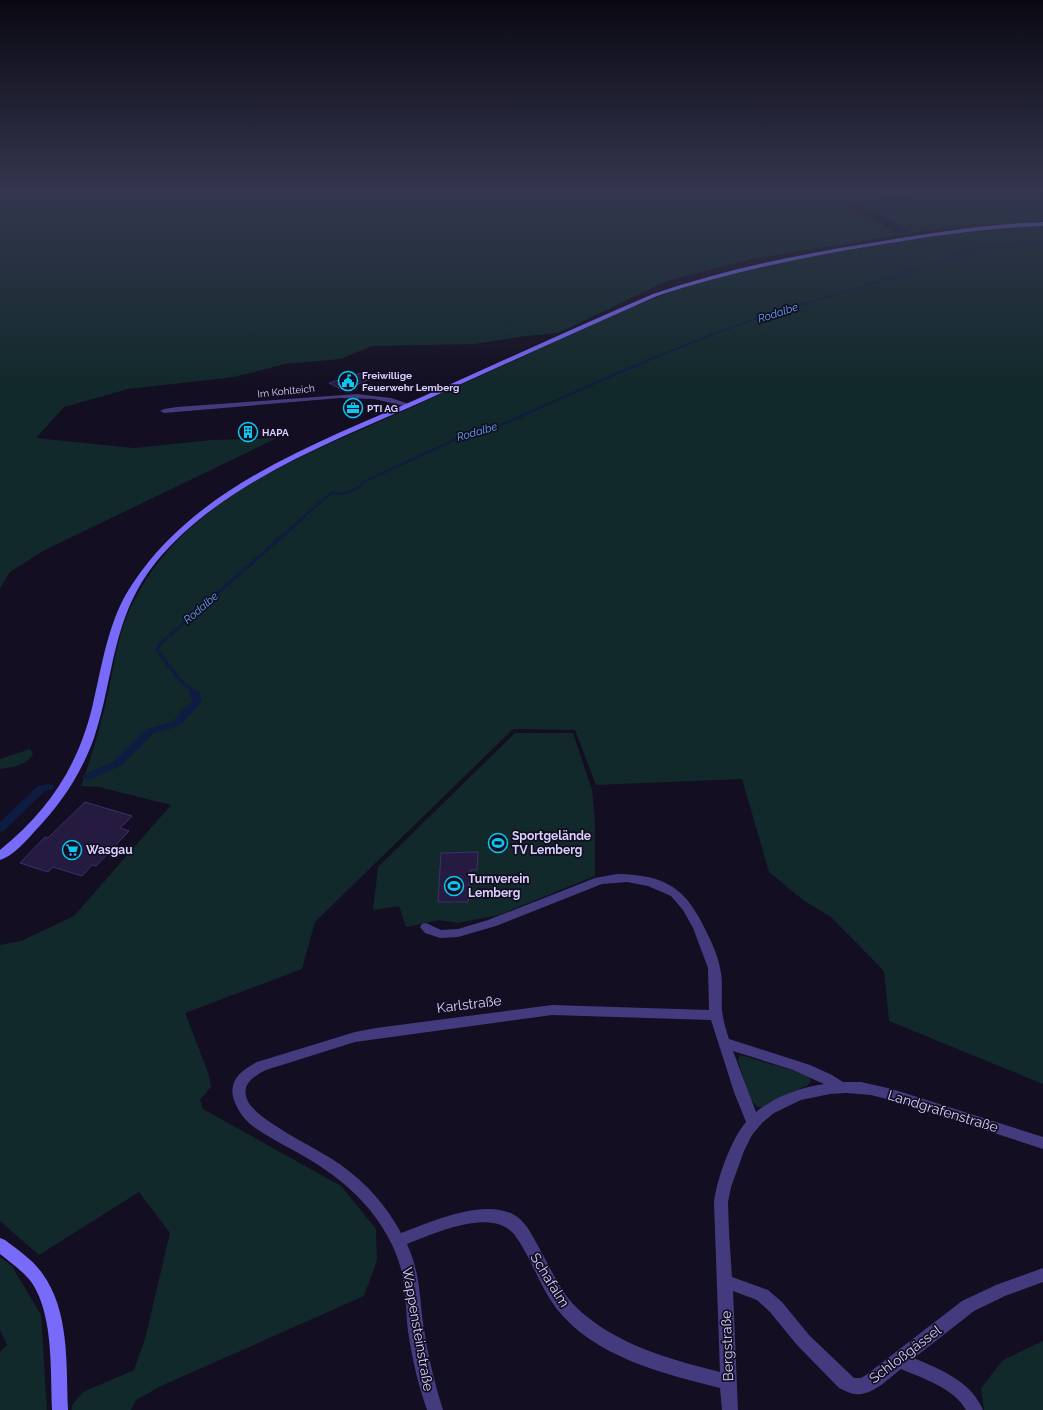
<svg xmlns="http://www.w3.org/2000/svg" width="1043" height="1410" font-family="Raleway,sans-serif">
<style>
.green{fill:#11292a;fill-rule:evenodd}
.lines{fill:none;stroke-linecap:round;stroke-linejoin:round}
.stream-far2{stroke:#0d1c40;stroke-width:1.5}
.stream-far1{stroke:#0d1c40;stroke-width:2}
.stream{stroke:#0d1c40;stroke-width:3}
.canal{fill:#0d1c40;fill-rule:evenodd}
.building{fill:#251b41;stroke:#3f2e6c}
.street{fill:#433b7e;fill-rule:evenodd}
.secondary{fill:#796bf9;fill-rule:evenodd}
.labels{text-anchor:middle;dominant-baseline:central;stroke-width:3.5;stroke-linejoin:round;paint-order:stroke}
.far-poi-label{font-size:10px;font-weight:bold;fill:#d8d0fd;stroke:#130e21;text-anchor:start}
.far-street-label{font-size:10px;fill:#d8d0fd;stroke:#130e21}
.far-water-label{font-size:11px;font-style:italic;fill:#62a8f9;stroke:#130e21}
.poi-label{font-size:12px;font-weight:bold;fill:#d8d0fd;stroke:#130e21;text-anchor:start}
.near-street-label{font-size:14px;fill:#d8d0fd;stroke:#130e21}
</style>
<rect width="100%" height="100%" fill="#130e21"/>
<g class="green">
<path d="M 0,190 L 1043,190 L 1043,221 L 938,229 L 751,259 L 667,281 L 558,333 L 518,337 L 475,344 L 372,346 L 340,359 L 285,364 L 234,377 L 128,389 L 64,407 L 36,438 L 134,448 L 212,440 L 277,438 L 43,551 L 10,572 L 0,588 ZM 852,204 L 866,206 L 897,224 L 908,232 L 897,234 L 873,219 L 852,212 L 844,206 Z"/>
<path d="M 1043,225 L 1043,1084 L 889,1021 L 884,971 L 831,917 L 803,900 L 769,872 L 742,779 L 596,785 L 575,730 L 513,729 L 315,922 L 302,969 L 185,1013 L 209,1075 L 211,1087 L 200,1100 L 203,1109 L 341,1186 L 376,1229 L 377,1260 L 364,1296 L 161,1386 L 136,1400 L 131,1410 L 72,1410 L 72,1405 L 83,1392 L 134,1370 L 145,1339 L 170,1233 L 139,1192 L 39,1255 L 0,1221 L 0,945 L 21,941 L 74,916 L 171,805 L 99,787 L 81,786 C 92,756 101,724 108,693 C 115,660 119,627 136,597 C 190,494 311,453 410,408 C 480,376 551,344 621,312 C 650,300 679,288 709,279 C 761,264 815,256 869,247 C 927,237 984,229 1043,225 Z"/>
<polygon points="515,733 573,733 592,790 595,820 595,876 499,915 458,923 439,920 406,927 399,906 373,910 378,867"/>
<path d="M 30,749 L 33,754 C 26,766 13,767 0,769 L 0,759 Z"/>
<polygon points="740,1055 808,1075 811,1081 808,1085 771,1102 764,1107 757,1107 750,1098 738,1060"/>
<polygon points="0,1257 12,1266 41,1315 47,1410 0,1410 0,1352 7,1345 0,1330"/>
<polygon points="1043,1341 1043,1410 984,1410 981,1388 1003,1360"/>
</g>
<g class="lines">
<g class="stream-far2">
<polyline points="852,190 890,194 954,190"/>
<polyline points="711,335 767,315 894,277 981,247 1043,242"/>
</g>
<path class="stream-far1" d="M 304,517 L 331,493 C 335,492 338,494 341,494 C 347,493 356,489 361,486 L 361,483 L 448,443 C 463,433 483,434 499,426 C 570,394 641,362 714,334"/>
<polyline class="stream" points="194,692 179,679 157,650 160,644 305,516"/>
<g class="canal">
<polygon points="194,689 199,692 202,701 180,726 154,733 122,765 91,779 83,779 82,777 83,775 114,761 146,729 172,722 192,701 189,692"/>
<polygon points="49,784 53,785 54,787 53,789 45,791 4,831 0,832 0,822 38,786"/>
</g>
</g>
<g class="building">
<polygon points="365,372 376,377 343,390 329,383"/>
<polygon points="85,802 132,816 120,828 129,831 96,866 92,865 82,876 53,867 48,872 20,863 45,837 48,838"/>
<polygon points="478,852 477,870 470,870 468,902 438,902 441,853"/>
</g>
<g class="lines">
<g class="street">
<polygon points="357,394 391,398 412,405 408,407 374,399 340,398 164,413 160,411 164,409 177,407"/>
<path d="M 617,874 C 667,875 686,888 707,933 C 713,945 719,959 721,973 C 723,985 721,997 722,1010 C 723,1020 726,1030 729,1039 L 810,1065 L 832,1075 L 843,1082 L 861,1082 L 892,1089 L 1043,1137 L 1043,1149 L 902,1103 L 871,1095 L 846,1093 L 830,1094 L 801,1100 L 774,1113 L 762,1123 L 752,1135 L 744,1151 L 731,1187 L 728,1202 L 729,1232 L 732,1277 L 768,1290 L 782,1302 L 809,1335 L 854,1378 L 861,1378 L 866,1375 L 962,1301 L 996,1285 L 1043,1268 L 1043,1282 L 1005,1296 L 974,1311 L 914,1358 C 941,1370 971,1381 983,1410 L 966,1410 C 954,1388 922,1378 901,1369 C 888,1379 871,1397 854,1394 C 849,1393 844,1390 839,1388 L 797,1345 L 770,1312 L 757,1300 L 733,1291 L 738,1410 L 722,1410 L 720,1388 C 664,1374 594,1357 556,1308 C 539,1285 531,1257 514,1234 C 490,1207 434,1234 407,1244 C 420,1273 419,1292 423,1322 C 427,1352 434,1381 443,1410 L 427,1410 C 418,1384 412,1358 408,1331 C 406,1314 406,1296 403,1279 C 399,1251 381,1221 361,1200 C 347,1185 330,1172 312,1161 C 293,1149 272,1140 254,1127 C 247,1122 241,1115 237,1107 C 225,1084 238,1072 257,1062 L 355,1032 L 376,1028 L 552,1005 L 709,1010 L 708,968 L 693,928 L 683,910 L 671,896 L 648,886 L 627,882 L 602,884 L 496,926 L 458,937 L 440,938 L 425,933 L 420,927 L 422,924 L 426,923 L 441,930 L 458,929 L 488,920 L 595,878 ZM 552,1015 L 711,1020 L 734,1092 L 746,1122 C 731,1139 717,1179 714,1202 L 720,1372 C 669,1359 616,1345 577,1308 C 561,1293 553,1273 543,1255 C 536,1243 530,1228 520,1219 C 491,1194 431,1222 401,1233 C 386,1205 366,1183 341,1165 C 320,1149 254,1120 247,1099 C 241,1084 254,1076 266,1070 L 355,1042 ZM 733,1051 L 793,1070 L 824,1084 C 799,1088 776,1096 756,1112 Z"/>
</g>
<g class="secondary">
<path d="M 1043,222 L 1043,226 C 987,228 933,236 878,245 C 803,257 729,272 657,296 C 580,330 503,365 426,400 C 334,441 222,482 156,562 C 111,618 115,675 94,738 C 81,774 61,804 35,831 C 26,841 13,856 0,860 L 0,850 C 48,811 77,768 92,708 C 102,666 108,619 133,583 C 199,484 320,442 424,396 C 500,362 576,327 653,294 C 726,269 801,254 877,242 C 932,233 987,224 1043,222 Z"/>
<path d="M 0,1238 L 5,1240 C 18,1250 33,1260 42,1273 C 70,1311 66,1365 68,1410 L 52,1410 C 50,1371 54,1317 32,1283 C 24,1272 11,1263 0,1254 Z"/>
</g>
</g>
<linearGradient id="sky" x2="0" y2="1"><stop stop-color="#0a0812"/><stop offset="0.49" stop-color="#33364e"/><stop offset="1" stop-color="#33364e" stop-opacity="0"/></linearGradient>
<rect width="1043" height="388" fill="url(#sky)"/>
<defs>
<symbol id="civic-ring" viewBox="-11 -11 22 22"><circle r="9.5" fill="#130e21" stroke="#0ac7ef" stroke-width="1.5"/><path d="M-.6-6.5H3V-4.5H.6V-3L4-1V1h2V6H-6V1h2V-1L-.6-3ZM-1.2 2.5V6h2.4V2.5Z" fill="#0ac7ef"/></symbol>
<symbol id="office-ring" viewBox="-11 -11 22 22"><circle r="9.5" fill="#130e21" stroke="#0ac7ef" stroke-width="1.5"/><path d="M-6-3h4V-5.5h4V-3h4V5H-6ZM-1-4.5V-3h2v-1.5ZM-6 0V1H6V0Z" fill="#0ac7ef"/></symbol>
<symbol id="building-ring" viewBox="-11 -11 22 22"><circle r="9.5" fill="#130e21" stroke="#0ac7ef" stroke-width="1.5"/><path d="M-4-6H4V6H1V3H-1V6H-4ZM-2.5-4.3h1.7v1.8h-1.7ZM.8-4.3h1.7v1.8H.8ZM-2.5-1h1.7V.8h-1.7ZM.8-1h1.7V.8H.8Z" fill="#0ac7ef"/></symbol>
<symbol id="stadium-ring" viewBox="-11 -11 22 22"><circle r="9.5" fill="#130e21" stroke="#0ac7ef" stroke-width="1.5"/><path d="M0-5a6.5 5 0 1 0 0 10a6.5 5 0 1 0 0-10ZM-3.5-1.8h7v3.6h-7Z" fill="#0ac7ef"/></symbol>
<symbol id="supermarket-ring" viewBox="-11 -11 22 22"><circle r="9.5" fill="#130e21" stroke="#0ac7ef" stroke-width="1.5"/><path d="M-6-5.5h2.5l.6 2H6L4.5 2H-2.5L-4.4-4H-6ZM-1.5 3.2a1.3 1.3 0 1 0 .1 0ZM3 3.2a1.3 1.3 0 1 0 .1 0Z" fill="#0ac7ef"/></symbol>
</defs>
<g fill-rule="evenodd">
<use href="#civic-ring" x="337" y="370" width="22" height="22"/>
<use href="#office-ring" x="342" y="397" width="22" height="22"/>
<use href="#building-ring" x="237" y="421" width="22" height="22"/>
<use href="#stadium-ring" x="487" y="832" width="22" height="22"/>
<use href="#supermarket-ring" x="61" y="839" width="22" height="22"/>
<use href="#stadium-ring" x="443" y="875" width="22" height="22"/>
</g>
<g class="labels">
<g class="far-poi-label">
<text x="362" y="375">Freiwillige<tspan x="362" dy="12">Feuerwehr Lemberg</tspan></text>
<text x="367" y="408">PTI AG</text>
<text x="262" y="432">HAPA</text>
</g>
<g class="far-street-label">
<text transform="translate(286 391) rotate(-6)">Im Kohlteich</text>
</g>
<g class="far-water-label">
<text transform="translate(778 313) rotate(-18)">Rodalbe</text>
<text transform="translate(477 432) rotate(-16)">Rodalbe</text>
<text transform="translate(201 608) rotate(-41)">Rodalbe</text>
</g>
<g class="poi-label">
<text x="512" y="836">Sportgelände<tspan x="512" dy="14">TV Lemberg</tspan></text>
<text x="86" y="850">Wasgau</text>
<text x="468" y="879">Turnverein<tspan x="468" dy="14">Lemberg</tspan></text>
</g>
<g class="near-street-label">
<text transform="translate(469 1004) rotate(-7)">Karlstraße</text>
<text transform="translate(943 1111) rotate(17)">Landgrafenstraße</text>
<text transform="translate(550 1280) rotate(58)">Schafalm</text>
<text transform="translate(418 1329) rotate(80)">Wappensteinstraße</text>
<text transform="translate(727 1346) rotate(-92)">Bergstraße</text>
<text transform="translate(905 1354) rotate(-37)">Schloßgässel</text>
</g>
</g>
</svg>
